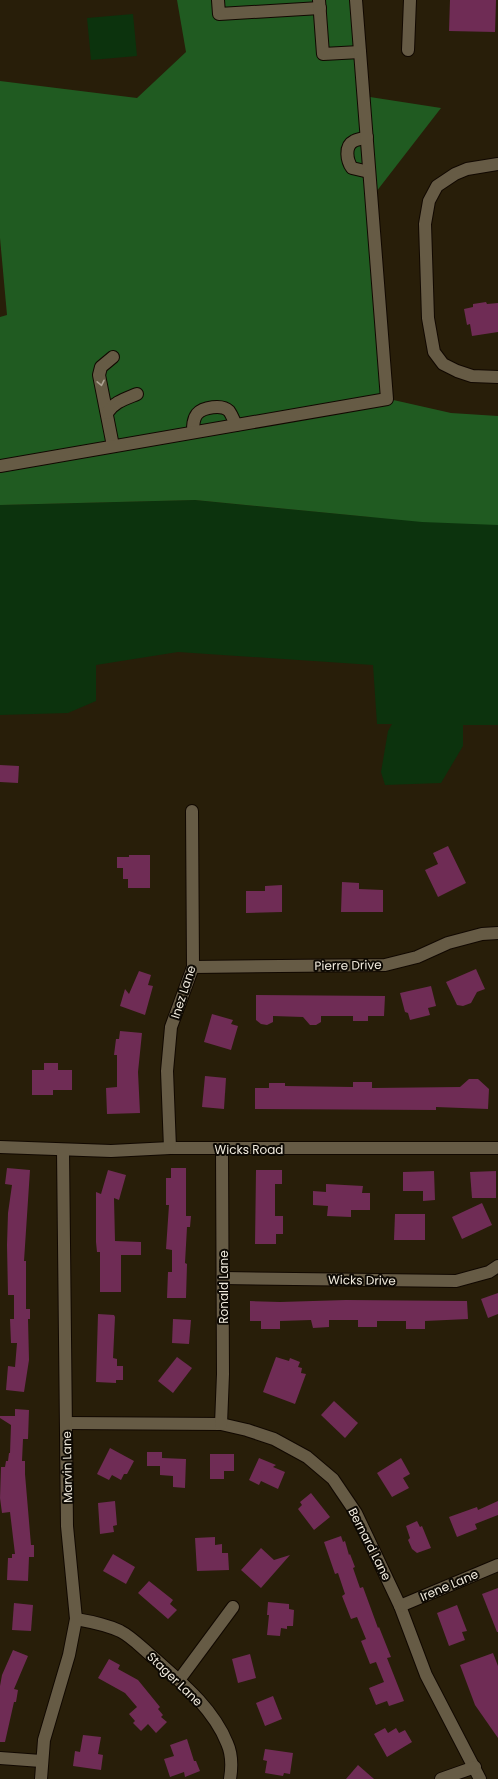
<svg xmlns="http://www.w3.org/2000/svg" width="498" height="1779" font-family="Poppins,sans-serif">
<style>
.green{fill:#0c330d}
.forest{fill:#205b21}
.building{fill:#6f2c55}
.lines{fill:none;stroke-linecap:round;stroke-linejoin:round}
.minor-casing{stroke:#110800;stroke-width:14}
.minor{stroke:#665b45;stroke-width:12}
.oneway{stroke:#aca392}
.labels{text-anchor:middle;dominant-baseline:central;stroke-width:4;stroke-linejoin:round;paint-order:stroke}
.street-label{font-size:12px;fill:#f1ebde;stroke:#0d0903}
</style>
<rect width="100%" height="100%" fill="#281e09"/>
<g class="green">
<polygon points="133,14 137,56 91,60 87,18"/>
<polygon points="498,478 498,725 463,725 463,746 441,783 385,785 381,772 388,731 392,724 377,724 373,665 178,652 96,665 96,701 68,713 0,715 0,505 195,500 371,517"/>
</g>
<polygon class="forest" points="177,0 358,0 370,97 441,108 376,192 389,399 451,413 498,416 498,525 422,522 195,500 0,505 0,317 7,315 0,238 0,81 137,98 186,52"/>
<g class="building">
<polygon points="450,0 496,0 495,32 449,31"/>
<polygon points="486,302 487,304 498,303 498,332 472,336 470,324 467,325 464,309 473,307 473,304"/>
<polygon points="0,765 19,766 18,783 0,782"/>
<polygon points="448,846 466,883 438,897 425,870 438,864 433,853"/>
<polygon points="129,855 150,855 150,888 128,888 128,879 123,879 123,868 117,868 117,857 129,857"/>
<polygon points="342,882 359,883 359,889 383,890 383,912 341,912"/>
<polygon points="282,885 282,912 246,913 246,891 265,891 265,886"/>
<polygon points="476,969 485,989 477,992 471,1003 463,1006 457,1005 446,982"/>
<polygon points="139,971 151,975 148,985 153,986 145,1015 120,1006 125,989 129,994"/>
<polygon points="431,986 436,1006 428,1008 430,1015 410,1020 408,1013 405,1012 400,993"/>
<polygon points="256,995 385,996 384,1016 368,1016 368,1021 353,1021 353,1016 321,1016 321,1022 316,1025 310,1025 303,1017 273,1016 273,1022 267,1025 261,1024 256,1020"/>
<polygon points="212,1014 233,1020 231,1024 238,1026 231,1050 204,1042"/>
<polygon points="120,1031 142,1033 138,1072 140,1113 107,1114 106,1088 117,1087 117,1055 114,1055 116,1039 119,1039"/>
<polygon points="44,1063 58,1063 58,1070 72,1070 72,1090 53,1090 53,1095 32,1095 32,1070 44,1070"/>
<polygon points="205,1076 226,1078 224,1109 202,1107"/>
<polygon points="469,1079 478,1079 489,1089 488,1109 436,1107 436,1110 255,1109 255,1088 269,1088 269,1083 285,1083 285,1086 353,1087 353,1082 372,1082 372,1088 460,1087"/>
<polygon points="7,1168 30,1170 24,1261 26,1261 26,1309 30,1309 30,1319 28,1319 29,1360 24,1392 6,1390 8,1366 15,1367 17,1343 11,1343 10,1319 14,1319 14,1295 8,1295 7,1245 8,1213 12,1185 5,1184"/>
<polygon points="171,1168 186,1168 186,1216 191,1216 190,1227 187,1227 185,1263 187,1264 186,1298 167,1298 168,1272 172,1272 172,1250 166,1249 169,1205 166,1205 166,1178 171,1178"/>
<polygon points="108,1170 126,1175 119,1200 114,1198 115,1241 141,1242 141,1255 121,1255 121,1292 100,1292 100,1252 97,1252 96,1242 96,1192 101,1194"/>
<polygon points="256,1170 282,1170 282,1184 275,1184 275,1216 283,1216 283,1234 276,1234 276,1244 255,1244"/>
<polygon points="434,1171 435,1200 423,1201 423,1191 403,1191 403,1172"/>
<polygon points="496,1171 496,1198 472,1198 470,1172"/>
<polygon points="326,1184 363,1186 362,1193 370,1193 370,1210 351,1210 351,1217 327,1216 328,1206 313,1205 313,1191 326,1192"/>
<polygon points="482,1203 492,1225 462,1239 452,1217"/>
<polygon points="395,1214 425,1214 425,1240 394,1240"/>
<polygon points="498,1293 498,1314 488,1318 481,1299"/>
<polygon points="346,1300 467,1301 468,1319 425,1321 425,1329 406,1329 406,1321 377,1321 377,1327 358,1327 358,1320 329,1320 329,1327 313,1328 311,1320 280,1321 280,1329 261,1329 261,1321 250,1321 250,1301 280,1302"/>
<polygon points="98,1314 114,1315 115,1317 113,1358 117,1359 117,1366 123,1366 123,1380 116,1380 116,1383 96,1382"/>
<polygon points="173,1319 191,1320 189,1344 172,1343"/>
<polygon points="177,1357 192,1368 173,1393 158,1381"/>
<polygon points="276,1357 289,1361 290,1358 300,1362 298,1367 302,1368 301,1373 306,1374 295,1404 263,1392"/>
<polygon points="334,1401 358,1423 345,1438 321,1415"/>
<polygon points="15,1409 29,1410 28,1439 23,1439 22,1461 25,1461 25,1474 31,1545 34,1545 34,1557 29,1557 28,1581 7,1580 8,1558 12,1558 12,1554 15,1554 10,1512 2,1513 0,1498 1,1467 5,1467 6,1461 8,1461 9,1453 10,1453 11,1425 0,1418 0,1416 15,1416"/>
<polygon points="110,1448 134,1461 127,1474 124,1474 121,1480 112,1475 109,1480 97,1474"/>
<polygon points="147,1452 162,1452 162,1458 186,1459 185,1488 173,1487 173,1476 160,1475 160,1466 147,1466"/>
<polygon points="210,1454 234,1454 234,1471 224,1471 224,1479 210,1479"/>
<polygon points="259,1458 276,1465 273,1467 285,1472 278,1489 261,1481 259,1485 249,1480"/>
<polygon points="401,1458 410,1474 403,1478 409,1488 392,1497 377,1473"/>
<polygon points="311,1493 330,1517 314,1530 298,1509 302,1505 300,1502"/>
<polygon points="115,1501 117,1525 113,1526 114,1532 100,1534 98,1503"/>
<polygon points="498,1501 498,1515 475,1524 477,1529 457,1537 449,1517 477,1507 478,1510"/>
<polygon points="417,1521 420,1527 422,1526 431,1548 417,1553 412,1549 408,1540 410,1538 406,1526"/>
<polygon points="341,1536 343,1542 345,1541 349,1555 350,1554 355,1567 353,1568 360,1588 363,1587 378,1628 379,1627 391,1657 387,1658 404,1701 389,1706 387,1701 376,1705 369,1688 384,1682 376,1662 370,1664 361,1641 366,1639 357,1617 351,1619 342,1596 345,1594 338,1573 335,1574 324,1542"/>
<polygon points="215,1537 215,1545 222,1544 222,1553 228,1553 229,1570 197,1571 195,1538"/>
<polygon points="261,1548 274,1560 290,1555 261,1588 241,1570"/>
<polygon points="113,1554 135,1567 126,1584 103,1571"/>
<polygon points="149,1581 173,1600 170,1604 177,1610 168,1619 138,1593"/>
<polygon points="498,1588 498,1632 497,1632 482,1594"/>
<polygon points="268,1602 289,1604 289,1609 294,1610 293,1626 287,1626 287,1629 281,1628 280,1636 267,1635 269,1615 267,1615"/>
<polygon points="14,1603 33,1605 31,1631 12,1630"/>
<polygon points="457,1605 467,1631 462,1632 465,1640 449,1646 437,1613"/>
<polygon points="13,1650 28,1656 14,1689 18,1690 16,1702 14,1702 5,1742 0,1742 0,1686 2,1675"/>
<polygon points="493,1653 498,1666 498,1738 475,1705 460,1665"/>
<polygon points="250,1654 256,1678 238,1683 232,1659"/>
<polygon points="109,1659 120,1665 118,1669 138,1680 160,1707 158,1709 163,1715 161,1717 167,1722 156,1733 148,1724 141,1731 133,1723 135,1721 129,1714 137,1707 125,1693 98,1678"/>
<polygon points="273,1696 282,1719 265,1726 256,1703"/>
<polygon points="385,1728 388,1733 396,1728 399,1733 405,1730 412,1742 387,1757 374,1734"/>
<polygon points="83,1735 101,1737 98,1754 103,1755 101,1770 73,1766 75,1751 80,1752"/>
<polygon points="187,1739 194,1761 196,1761 200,1771 185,1777 184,1772 170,1777 164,1759 174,1756 170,1745"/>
<polygon points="265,1749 293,1753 290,1774 284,1773 283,1776 265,1773 267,1761 263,1760"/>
<polygon points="358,1765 374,1779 346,1779"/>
</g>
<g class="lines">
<defs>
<g id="minor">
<polyline points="218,0 219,14 320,8"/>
<polyline points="319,0 323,54 360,52"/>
<polyline points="408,50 410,0"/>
<path d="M 367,137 C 362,139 357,139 354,141 C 344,146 347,161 352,168 L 369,172"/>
<polyline points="498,164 467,169 455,174 437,186 429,201 425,224 428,318 434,352 443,364 457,371 472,376 498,377"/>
<polyline points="113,357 101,367 99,375 113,446"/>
<path d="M 107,413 C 114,402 125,399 137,394"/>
<path d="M 193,432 C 193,426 193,419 197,414 C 203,407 222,404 229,411 C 232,415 234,421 236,425"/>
<polyline points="0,466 387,399 356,0"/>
<polyline points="193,967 385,965 417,957 448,943 482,934 498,933"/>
<polyline points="0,1147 111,1151 170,1148 498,1148"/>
<polyline points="170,1148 167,1071 171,1027 193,967 192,811"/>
<polyline points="223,1278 456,1281 489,1272 498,1266"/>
<polyline points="66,1423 221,1424 247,1430 274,1439 307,1457 333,1479 356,1513 400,1606 426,1675 480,1779"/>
<polyline points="221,1424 223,1374 222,1149"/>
<polyline points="400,1606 498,1565"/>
<path d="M 76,1619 C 92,1622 105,1624 120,1631 C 132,1637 143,1649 154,1658 C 181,1682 213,1708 227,1743 C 232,1754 232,1767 230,1779"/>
<polyline points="179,1680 233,1607"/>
<polyline points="0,1758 41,1761"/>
<polyline points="41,1779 44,1740 69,1655 76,1619 67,1526 63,1150"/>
<polyline points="441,1779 475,1767"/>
</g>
</defs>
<use href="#minor" class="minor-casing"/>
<use href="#minor" class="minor"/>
</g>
<defs><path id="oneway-chevron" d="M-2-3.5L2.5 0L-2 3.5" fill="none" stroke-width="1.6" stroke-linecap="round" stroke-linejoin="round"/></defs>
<use class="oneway" href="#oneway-chevron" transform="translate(101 383) rotate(78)"/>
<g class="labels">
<g class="street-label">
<text transform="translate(348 965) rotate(-1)">Pierre Drive</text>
<text transform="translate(183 992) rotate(-72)">Inez Lane</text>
<text x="249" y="1149">Wicks Road</text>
<text transform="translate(362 1280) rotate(1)">Wicks Drive</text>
<text transform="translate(223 1287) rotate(-90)">Ronald Lane</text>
<text transform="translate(67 1467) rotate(-91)">Marvin Lane</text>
<text transform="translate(370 1544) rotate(63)">Bernard Lane</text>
<text transform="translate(449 1585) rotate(-23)">Irene Lane</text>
<text transform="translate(175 1679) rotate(44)">Stager Lane</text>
</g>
</g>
</svg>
